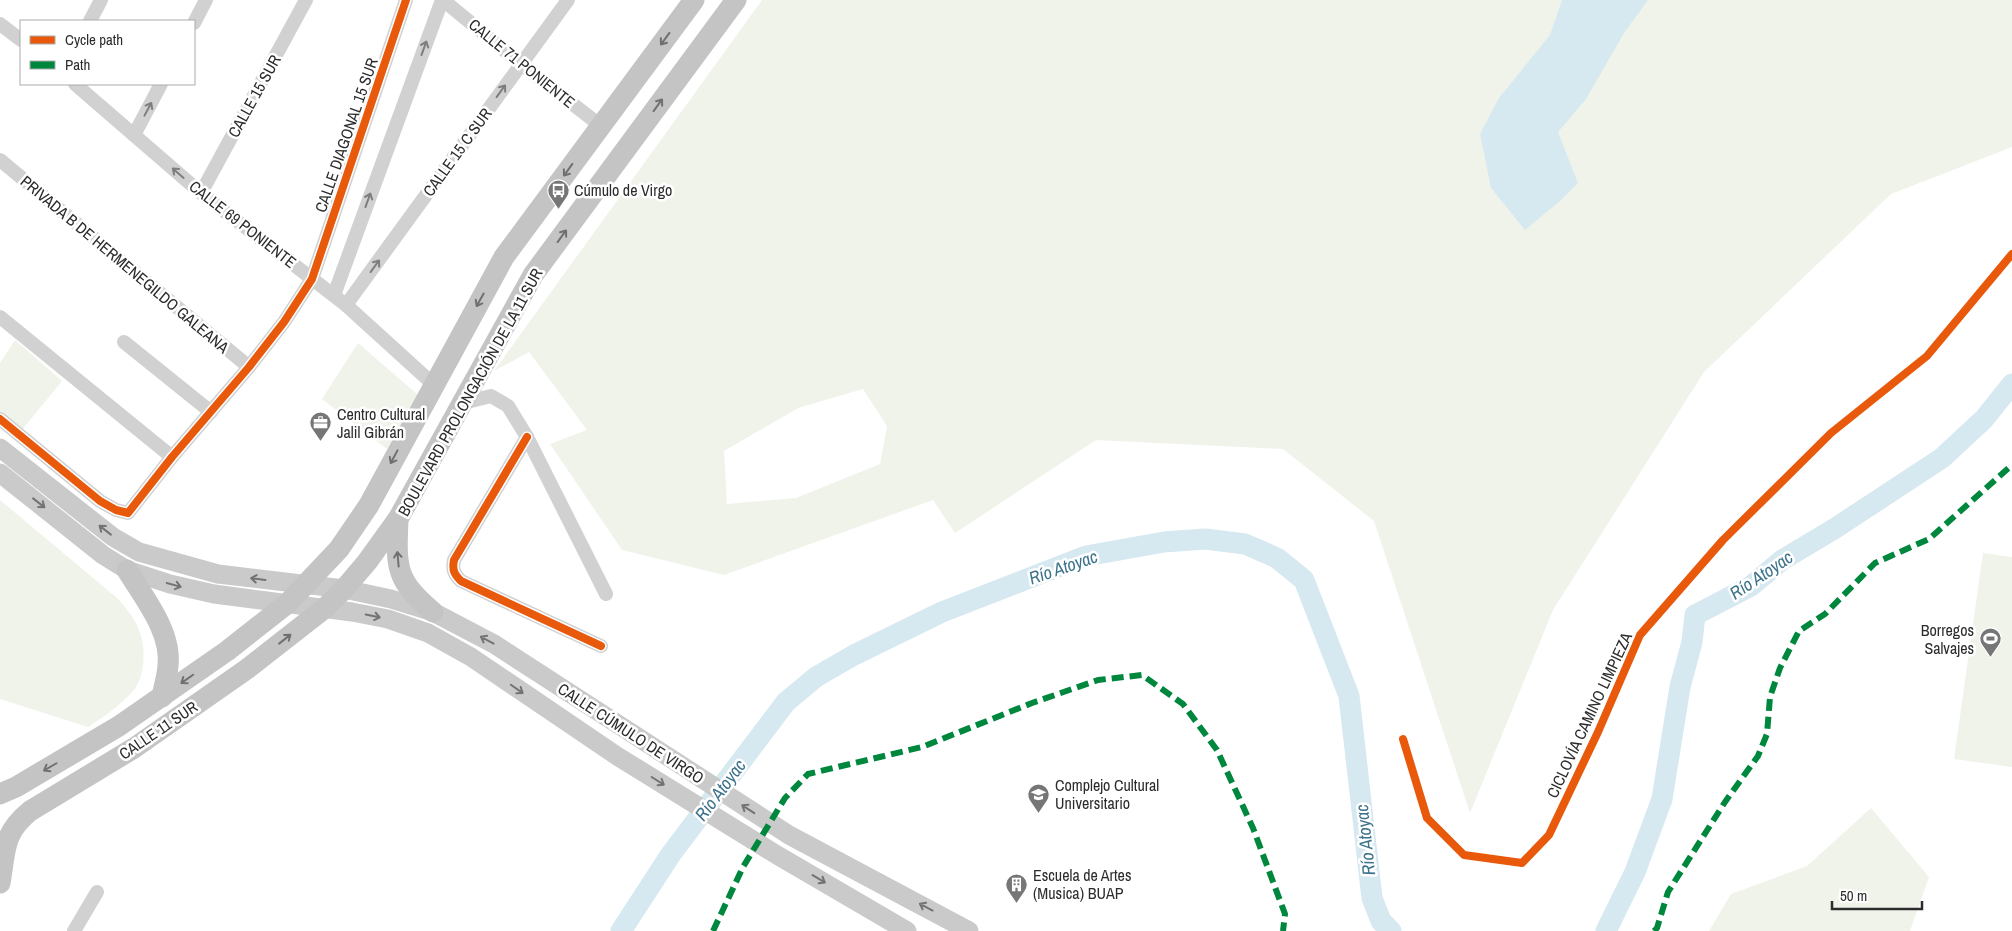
<svg xmlns="http://www.w3.org/2000/svg" width="2012" height="931" font-family="'Archivo Narrow',sans-serif">
<style>
.green{fill:#f0f3ea;fill-rule:evenodd}
.water{fill:#d6e8f0}
.lines{fill:none;stroke-linecap:round;stroke-linejoin:round}
.river{stroke:#d6e8f0;stroke-width:21}
.street{stroke:#d1d1d1;stroke-width:14}
.secondary{stroke:#cacaca;stroke-width:19}
.primary{stroke:#c4c4c4;stroke-width:21}
.quiet{stroke:#00873e;stroke-width:6;stroke-dasharray:12 6;stroke-linecap:butt}
.cycleway-casing{stroke:#fff;stroke-width:11}
.cycleway{stroke:#e8590c;stroke-width:8}
.oneway{stroke:#707070}
.oneway2{stroke:#7e7e7e}
.oneway3{stroke:#737373}
.labels{text-anchor:middle;dominant-baseline:central;stroke-width:5;stroke-linejoin:round;paint-order:stroke}
.street-label{font-size:16px;fill:#2c2c2c;stroke:#fff}
.poi-label{font-size:16px;fill:#2c2c2c;stroke:#fff;text-anchor:start}
.water-label{font-size:18px;font-style:italic;fill:#3d738b;stroke:#fff}
</style>
<rect width="100%" height="100%" fill="#fff"/>
<g class="green">
<path d="M 762,0 L 2012,0 L 2012,147 L 1891,194 L 1704,372 L 1553,610 L 1470,813 L 1374,521 L 1283,449 L 1096,440 L 955,533 L 933,500 L 724,575 L 622,550 L 550,444 L 587,430 L 529,352 L 494,371 ZM 863,389 L 887,426 L 880,464 L 796,498 L 727,504 L 724,451 L 798,408 Z"/>
<polygon points="15,340 62,381 21,431 0,413 0,363"/>
<polygon points="358,343 418,395 387,449 322,399"/>
<path d="M 0,500 L 117,598 C 136,618 146,637 143,665 C 142,672 140,681 136,687 C 123,704 105,716 88,727 L 0,699 Z"/>
<polygon points="1983,553 2012,557 2012,767 1954,759"/>
<polygon points="1871,808 1929,877 1910,931 1709,931 1731,894 1807,866"/>
</g>
<polygon class="water" points="1562,0 1648,0 1624,33 1586,99 1558,132 1578,183 1560,201 1525,230 1491,188 1480,134 1499,98 1550,35"/>
<g class="lines">
<g class="river">
<polyline points="621,931 671,854 786,702 816,677 854,655 942,612 1086,556 1164,542 1205,539 1245,544 1277,558 1304,580 1349,696 1372,898 1381,921 1391,931"/>
<polyline points="1606,931 1635,872 1662,799 1680,687 1692,642 1695,615 1751,586 1782,560 1834,529 1942,458 1984,419 2012,384"/>
</g>
<g class="street">
<polyline points="443,0 521,64 601,126"/>
<polyline points="90,21 101,0"/>
<polyline points="194,23 206,0"/>
<polyline points="0,24 21,40"/>
<polyline points="75,84 201,193 346,305 433,384"/>
<polyline points="134,135 161,84"/>
<polyline points="0,160 249,367"/>
<polyline points="201,193 306,0"/>
<polyline points="334,295 442,0"/>
<polyline points="346,305 568,0"/>
<polyline points="0,317 172,457"/>
<polyline points="124,342 211,412"/>
<polyline points="463,403 491,396 508,406 527,437 606,594"/>
<polyline points="0,419 100,501 116,510 128,513 172,457 249,367 284,322 312,279 406,0"/>
<path d="M 527,437 L 454,560 C 452,570 454,574 461,581 L 601,646"/>
<polyline points="74,931 97,892"/>
</g>
<g class="secondary">
<polyline points="0,448 113,537 139,552 218,574 344,589 391,599 433,612 494,644 789,835 969,931"/>
<polyline points="0,473 103,555 127,570 170,584 214,594 352,612 388,619 428,633 471,657 617,756 777,855 907,931"/>
</g>
<g class="primary">
<path d="M 398,519 C 396,567 395,580 433,612"/>
<path d="M 127,570 C 144,598 172,632 168,666 C 167,677 164,687 162,697"/>
<polyline points="0,794 16,787 119,726 227,651 288,603 339,549 369,505 504,257 694,0"/>
<path d="M 0,883 C 6,850 2,834 30,811 L 134,748 L 247,669 L 325,608 L 344,589 L 367,562 L 398,519 L 533,275 L 736,0"/>
</g>
<g class="quiet">
<polyline points="713,931 743,867 785,798 808,774 922,747 1032,703 1098,680 1142,675 1183,704 1217,750 1253,828 1285,914 1283,931"/>
<polyline points="1654,931 1657,928 1668,892 1725,802 1758,756 1767,734 1770,697 1780,668 1799,631 1825,614 1875,563 1929,539 2012,465"/>
</g>
<defs>
<g id="cycleway">
<polyline points="0,419 100,501 116,510 128,513 172,457 249,367 284,322 312,279 406,0"/>
<path d="M 527,437 L 454,560 C 452,570 454,574 461,581 L 601,646"/>
<polyline points="1403,739 1427,818 1464,855 1522,863 1549,835 1598,732 1640,635 1723,540 1831,433 1927,356 2012,254"/>
</g>
</defs>
<use href="#cycleway" class="cycleway-casing"/>
<use href="#cycleway" class="cycleway"/>
</g>
<defs><path id="oneway-shaft" d="M-6 0H5M1.5-3L5.5 0L1.5 3" fill="none" stroke-width="1.6" stroke-linecap="round" stroke-linejoin="round" transform="scale(1.25)"/></defs>
<g class="oneway">
<use href="#oneway-shaft" transform="translate(665 39) rotate(126)"/>
<use href="#oneway-shaft" transform="translate(658 105) rotate(-54)"/>
<use href="#oneway-shaft" transform="translate(568 170) rotate(126)"/>
<use href="#oneway-shaft" transform="translate(562 236) rotate(-54)"/>
<use href="#oneway-shaft" transform="translate(480 300) rotate(119)"/>
<use href="#oneway-shaft" transform="translate(394 457) rotate(118)"/>
<use href="#oneway-shaft" transform="translate(398 559) rotate(-95)"/>
<use href="#oneway-shaft" transform="translate(285 639) rotate(-38)"/>
<use href="#oneway-shaft" transform="translate(187 679) rotate(145)"/>
<use href="#oneway-shaft" transform="translate(50 767) rotate(150)"/>
</g>
<g class="oneway2">
<use href="#oneway-shaft" transform="translate(424 48) rotate(-70)"/>
<use href="#oneway-shaft" transform="translate(501 91) rotate(-54)"/>
<use href="#oneway-shaft" transform="translate(148 109) rotate(-62)"/>
<use href="#oneway-shaft" transform="translate(178 173) rotate(-139)"/>
<use href="#oneway-shaft" transform="translate(368 200) rotate(-70)"/>
<use href="#oneway-shaft" transform="translate(375 266) rotate(-54)"/>
</g>
<g class="oneway3">
<use href="#oneway-shaft" transform="translate(39 503) rotate(38)"/>
<use href="#oneway-shaft" transform="translate(105 530) rotate(-142)"/>
<use href="#oneway-shaft" transform="translate(258 579) rotate(-173)"/>
<use href="#oneway-shaft" transform="translate(174 585) rotate(15)"/>
<use href="#oneway-shaft" transform="translate(373 616) rotate(12)"/>
<use href="#oneway-shaft" transform="translate(487 640) rotate(-152)"/>
<use href="#oneway-shaft" transform="translate(517 689) rotate(35)"/>
<use href="#oneway-shaft" transform="translate(658 781) rotate(32)"/>
<use href="#oneway-shaft" transform="translate(748 809) rotate(-147)"/>
<use href="#oneway-shaft" transform="translate(819 879) rotate(31)"/>
<use href="#oneway-shaft" transform="translate(926 907) rotate(-152)"/>
</g>
<defs>
<symbol id="bus-pin" viewBox="-11 -11 22 30"><path d="M0 17L-7.5 6A9.5 9.5 0 1 1 7.5 6Z" fill="#767676" stroke="#fff"/><path d="M-5-6H5V4H4V6H2V4H-2V6H-4V4H-5ZM-3.5-4V0h7V-4ZM-3.5 1.2v1.5H-2V1.2ZM2 1.2v1.5H3.5V1.2Z" fill="#fff"/></symbol>
<symbol id="office-pin" viewBox="-11 -11 22 30"><path d="M0 17L-7.5 6A9.5 9.5 0 1 1 7.5 6Z" fill="#767676" stroke="#fff"/><path d="M-6-3h4V-5.5h4V-3h4V5H-6ZM-1-4.5V-3h2v-1.5ZM-6 0V1H6V0Z" fill="#fff"/></symbol>
<symbol id="stadium-pin" viewBox="-11 -11 22 30"><path d="M0 17L-7.5 6A9.5 9.5 0 1 1 7.5 6Z" fill="#767676" stroke="#fff"/><path d="M0-5a6.5 5 0 1 0 0 10a6.5 5 0 1 0 0-10ZM-3.5-1.8h7v3.6h-7Z" fill="#fff"/></symbol>
<symbol id="university-pin" viewBox="-11 -11 22 30"><path d="M0 17L-7.5 6A9.5 9.5 0 1 1 7.5 6Z" fill="#767676" stroke="#fff"/><path d="M0-5L7-2L0 1L-7-2ZM-4 1L0 2.5L4 1V4Q0 6-4 4Z" fill="#fff"/></symbol>
<symbol id="building-pin" viewBox="-11 -11 22 30"><path d="M0 17L-7.5 6A9.5 9.5 0 1 1 7.5 6Z" fill="#767676" stroke="#fff"/><path d="M-4-6H4V6H1V3H-1V6H-4ZM-2.5-4.3h1.7v1.8h-1.7ZM.8-4.3h1.7v1.8H.8ZM-2.5-1h1.7V.8h-1.7ZM.8-1h1.7V.8H.8Z" fill="#fff"/></symbol>
</defs>
<g fill-rule="evenodd">
<use href="#bus-pin" x="546" y="178" width="25" height="34"/>
<use href="#office-pin" x="308" y="410" width="25" height="34"/>
<use href="#stadium-pin" x="1978" y="626" width="25" height="34"/>
<use href="#university-pin" x="1026" y="782" width="25" height="34"/>
<use href="#building-pin" x="1004" y="872" width="25" height="34"/>
</g>
<g class="labels">
<g class="street-label">
<text transform="translate(522 63) rotate(39)">CALLE 71 PONIENTE</text>
<text transform="translate(254 96) rotate(-61)">CALLE 15 SUR</text>
<text transform="translate(346 135) rotate(-71)">CALLE DIAGONAL 15 SUR</text>
<text transform="translate(457 152) rotate(-54)">CALLE 15 C SUR</text>
<text transform="translate(243 224) rotate(38)">CALLE 69 PONIENTE</text>
<text transform="translate(125 264) rotate(40)">PRIVADA B DE HERMENEGILDO GALEANA</text>
<text transform="translate(470 392) rotate(-61)">BOULEVARD PROLONGACIÓN DE LA 11 SUR</text>
<text transform="translate(1589 715) rotate(-65)">CICLOVÍA CAMINO LIMPIEZA</text>
<text transform="translate(158 730) rotate(-34)">CALLE 11 SUR</text>
<text transform="translate(631 733) rotate(33)">CALLE CÚMULO DE VIRGO</text>
</g>
<g class="poi-label">
<text x="574" y="190">Cúmulo de Virgo</text>
<text x="337" y="414">Centro Cultural<tspan x="337" dy="18">Jalil Gibrán</tspan></text>
<text x="1974" y="630" text-anchor="end">Borregos<tspan x="1974" dy="18">Salvajes</tspan></text>
<text x="1055" y="785">Complejo Cultural<tspan x="1055" dy="18">Universitario</tspan></text>
<text x="1033" y="875">Escuela de Artes<tspan x="1033" dy="18">(Musica) BUAP</tspan></text>
</g>
<g class="water-label">
<text transform="translate(1063 567) rotate(-19)">Río Atoyac</text>
<text transform="translate(1761 575) rotate(-34)">Río Atoyac</text>
<text transform="translate(720 790) rotate(-53)">Río Atoyac</text>
<text transform="translate(1365 840) rotate(-96)">Río Atoyac</text>
</g>
</g>
<rect x="20" y="20" width="175" height="65" fill="#ffffff" stroke="#ababab"/>
<rect x="30" y="36" width="25" height="8" fill="#e8590c" stroke="#ababab"/>
<text x="65" y="45" font-size="15" fill="#2c2c2c">Cycle path</text>
<rect x="30" y="61" width="25" height="8" fill="#00873e" stroke="#ababab"/>
<text x="65" y="70" font-size="15" fill="#2c2c2c">Path</text>
<path d="M1832 901v8h90v-8" fill="none" stroke="#2c2c2c" stroke-width="2.5"/>
<text x="1840" y="901" font-size="15" fill="#2c2c2c" stroke="#ffffff" stroke-width="4" paint-order="stroke">50 m</text>
</svg>
